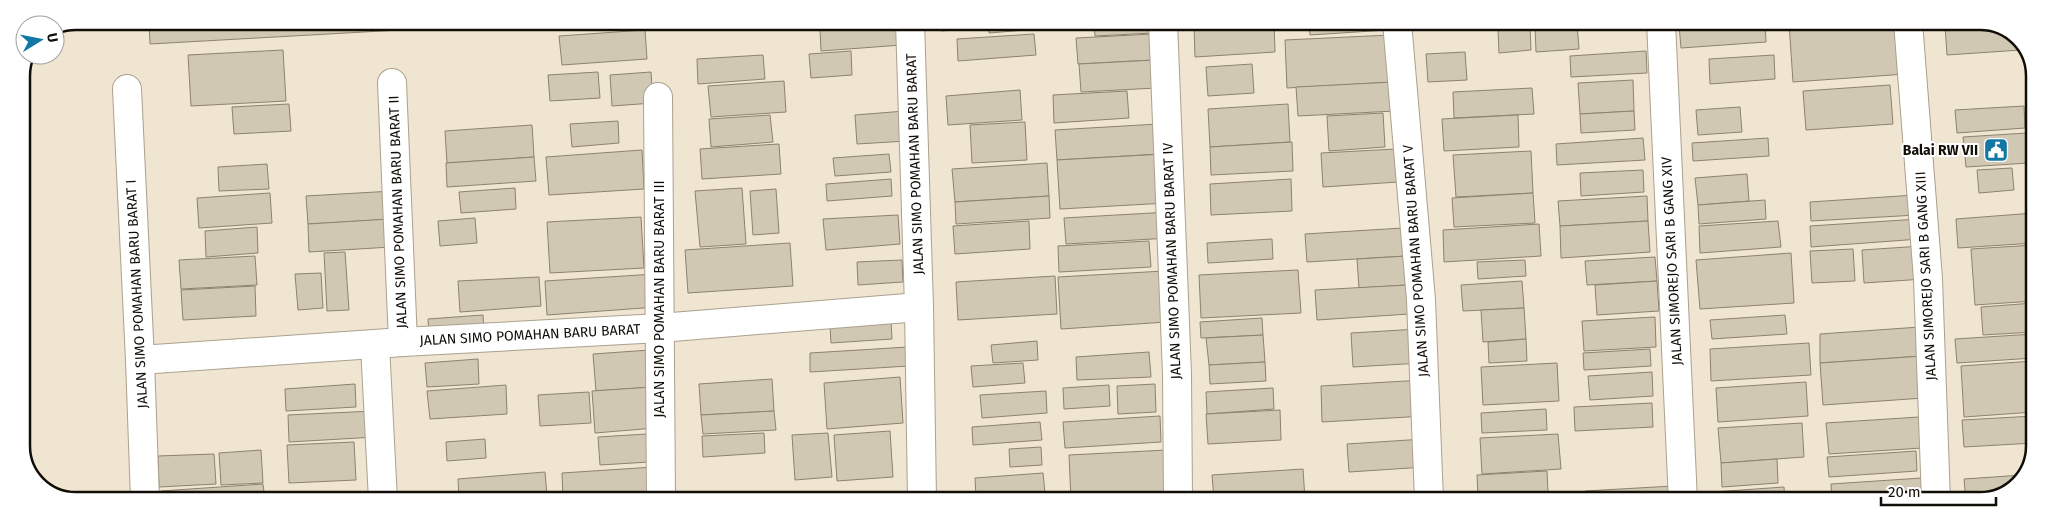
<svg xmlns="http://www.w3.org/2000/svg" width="2056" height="522" font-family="'Fira Sans',sans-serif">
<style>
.building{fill:#d1c8b4;stroke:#8c8270}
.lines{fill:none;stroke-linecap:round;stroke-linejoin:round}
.minor-casing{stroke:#aaa18e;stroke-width:30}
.minor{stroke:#fff;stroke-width:28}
.labels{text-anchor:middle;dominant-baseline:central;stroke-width:4;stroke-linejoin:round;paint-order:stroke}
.poi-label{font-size:14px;font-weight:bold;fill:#110e07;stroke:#fff;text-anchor:end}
.street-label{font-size:14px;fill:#110e07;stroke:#fff}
.rim{fill:none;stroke:#110e07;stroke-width:2.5}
</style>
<rect width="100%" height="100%" fill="#efe5d1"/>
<g class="building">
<polygon points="149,21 542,22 150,44"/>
<polygon points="941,22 981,22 982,28 941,31"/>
<polygon points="988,22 1026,22 1026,30 989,33"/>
<polygon points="1094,22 1151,22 1152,33 1095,36"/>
<polygon points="1194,22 1246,22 1194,25"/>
<polygon points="1249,22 1274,22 1275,52 1195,57 1194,25"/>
<polygon points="1309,22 1386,22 1387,30 1310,35"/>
<polygon points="1437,22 1501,22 1451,25 1437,25"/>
<polygon points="1679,22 1719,22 1679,25"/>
<polygon points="1720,22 1765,22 1766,42 1681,48 1679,25"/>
<polygon points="1806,22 1903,22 1906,74 1793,82 1789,23"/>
<polygon points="1991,22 2020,39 2021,50 1947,55 1945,25"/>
<polygon points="1577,23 1579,49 1536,52 1535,26"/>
<polygon points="901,24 902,45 821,51 820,30"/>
<polygon points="1530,27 1531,50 1499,53 1498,30"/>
<polygon points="645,30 647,59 562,65 559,36"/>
<polygon points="1034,34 1036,55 958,61 957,39"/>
<polygon points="1153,34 1154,60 1078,64 1076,38"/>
<polygon points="1390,35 1393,82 1287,88 1285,40"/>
<polygon points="283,50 286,101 191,106 188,55"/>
<polygon points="851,51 852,75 811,78 809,54"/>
<polygon points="1646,51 1647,73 1571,77 1570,56"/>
<polygon points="1465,52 1467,80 1428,82 1426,54"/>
<polygon points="763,55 765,79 698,84 697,59"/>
<polygon points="1774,55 1775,79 1710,84 1709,59"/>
<polygon points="1154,60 1156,88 1081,92 1079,64"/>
<polygon points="1252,64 1254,93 1208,96 1206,67"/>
<polygon points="598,72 600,98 550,101 548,75"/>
<polygon points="651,72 653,103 612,106 610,75"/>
<polygon points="1633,80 1634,111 1580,114 1578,83"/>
<polygon points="784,81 786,112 711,117 708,86"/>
<polygon points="1393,82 1395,111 1298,116 1296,87"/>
<polygon points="1890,85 1893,124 1806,130 1803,91"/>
<polygon points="1532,88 1534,114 1454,118 1453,92"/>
<polygon points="1020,90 1022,120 948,125 946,96"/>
<polygon points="1127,91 1129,118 1054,123 1053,95"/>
<polygon points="289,104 291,131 234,134 232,107"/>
<polygon points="1288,104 1290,142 1210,147 1208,109"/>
<polygon points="2024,106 2025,128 1957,133 1955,110"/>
<polygon points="1740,107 1742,132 1698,135 1696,110"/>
<polygon points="905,111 907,141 857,144 855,115"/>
<polygon points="1634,111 1635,130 1581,133 1580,114"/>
<polygon points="1383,113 1385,147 1329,151 1327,116"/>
<polygon points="770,115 773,142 711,147 709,119"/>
<polygon points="1518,115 1519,147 1444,151 1442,119"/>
<polygon points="618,121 619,143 572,147 570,124"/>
<polygon points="1025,122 1027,160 972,163 970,125"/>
<polygon points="1158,124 1160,154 1057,160 1055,130"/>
<polygon points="532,125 534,157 447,163 445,131"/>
<polygon points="2027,133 2029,163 1966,167 1963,137"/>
<polygon points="2030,133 2034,133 2034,185 2033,185"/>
<polygon points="1643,138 1645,160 1557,165 1556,144"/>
<polygon points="1768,138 1769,156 1693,161 1692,143"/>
<polygon points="1292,142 1293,171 1211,175 1210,147"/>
<polygon points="779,144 781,174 702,179 700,149"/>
<polygon points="1396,149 1398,182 1323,187 1321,153"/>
<polygon points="642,150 644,189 549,195 546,157"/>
<polygon points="1531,151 1533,193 1456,197 1453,155"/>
<polygon points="889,154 891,172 835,176 833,158"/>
<polygon points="1164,154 1167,203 1060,209 1057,160"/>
<polygon points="534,157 536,181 447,187 446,163"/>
<polygon points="1047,163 1049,196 955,202 952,169"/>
<polygon points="267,164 269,189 219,191 218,167"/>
<polygon points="2012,168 2014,190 1979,193 1977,170"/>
<polygon points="1643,170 1644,192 1581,196 1580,173"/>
<polygon points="1747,174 1749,201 1698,205 1695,178"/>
<polygon points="891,179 892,196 827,201 826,184"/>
<polygon points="1291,179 1292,211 1211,215 1210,184"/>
<polygon points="515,188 516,209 461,213 459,192"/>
<polygon points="742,188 746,244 700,247 695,191"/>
<polygon points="776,189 779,233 753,235 750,191"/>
<polygon points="393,191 394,219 308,224 306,196"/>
<polygon points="270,193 272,223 199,228 197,198"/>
<polygon points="1533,193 1535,223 1454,227 1452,198"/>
<polygon points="1915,195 1917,215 1811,221 1810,202"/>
<polygon points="1049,196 1050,218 956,224 955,202"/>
<polygon points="1647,196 1648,221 1560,226 1558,201"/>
<polygon points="1765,200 1766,219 1699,224 1698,205"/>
<polygon points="1169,212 1170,238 1066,244 1064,218"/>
<polygon points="2034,213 2034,243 1958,248 1956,219"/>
<polygon points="898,215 900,244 826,250 823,219"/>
<polygon points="641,217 644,268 550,273 547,222"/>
<polygon points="475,218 477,243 440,246 438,221"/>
<polygon points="389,219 391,247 309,252 308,224"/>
<polygon points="1919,219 1920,239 1811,247 1810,226"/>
<polygon points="1029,221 1030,249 955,254 953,226"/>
<polygon points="1648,221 1650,252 1561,258 1560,226"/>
<polygon points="1778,221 1781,247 1700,253 1699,226"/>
<polygon points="1539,224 1541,256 1444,262 1443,230"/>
<polygon points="257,227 258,253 206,257 205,231"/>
<polygon points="1403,228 1406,256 1307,262 1305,234"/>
<polygon points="1272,239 1273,259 1208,263 1207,243"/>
<polygon points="1149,241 1151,267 1059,272 1058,246"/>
<polygon points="790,243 793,286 688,293 685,250"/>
<polygon points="2034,245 2034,301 1975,305 1971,249"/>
<polygon points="1922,246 1924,279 1864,283 1862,250"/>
<polygon points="1853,249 1855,281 1812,283 1810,251"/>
<polygon points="345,252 349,310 327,311 324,253"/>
<polygon points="1791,253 1794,303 1700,309 1696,260"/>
<polygon points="255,256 257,285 181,289 179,260"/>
<polygon points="1406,256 1407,285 1359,288 1357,259"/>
<polygon points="1655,257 1657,281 1587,285 1585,261"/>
<polygon points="902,260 903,282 858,285 857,262"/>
<polygon points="1525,260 1526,276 1478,279 1477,262"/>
<polygon points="1298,270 1301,313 1201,318 1199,275"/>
<polygon points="1164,271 1167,322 1061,329 1058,277"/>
<polygon points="321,273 323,308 298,310 295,274"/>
<polygon points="655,274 657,307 547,315 545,281"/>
<polygon points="1055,276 1057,314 958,320 956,282"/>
<polygon points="539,277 541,306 460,312 458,281"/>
<polygon points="1522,281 1524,308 1463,311 1461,285"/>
<polygon points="1657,281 1659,311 1597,315 1595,285"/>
<polygon points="1407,285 1409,314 1317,320 1315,290"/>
<polygon points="255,286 256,316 183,320 181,290"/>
<polygon points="2034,303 2034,332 1983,335 1981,307"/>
<polygon points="1524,308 1526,339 1483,342 1481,310"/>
<polygon points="483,315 484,333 429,336 428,319"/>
<polygon points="1785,315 1787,334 1712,339 1710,320"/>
<polygon points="1655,317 1656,347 1584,351 1582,321"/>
<polygon points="1262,318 1263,335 1201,338 1200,322"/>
<polygon points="891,321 892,339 831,343 830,326"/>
<polygon points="1920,327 1922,356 1820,363 1820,334"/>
<polygon points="1419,329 1421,363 1353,367 1351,333"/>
<polygon points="2034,334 2034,358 1957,363 1955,339"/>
<polygon points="1263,335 1265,362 1209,365 1206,338"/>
<polygon points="1526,339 1527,361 1489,363 1488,342"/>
<polygon points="1037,341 1038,360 993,363 991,345"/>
<polygon points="1809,343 1811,375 1711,381 1710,349"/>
<polygon points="908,347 909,366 810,372 810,353"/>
<polygon points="1650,349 1651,366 1584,370 1583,353"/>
<polygon points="650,350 652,387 596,391 593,354"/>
<polygon points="1149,352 1151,377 1077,380 1076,357"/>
<polygon points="1922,356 1924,398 1823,405 1820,363"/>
<polygon points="478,359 479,384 427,387 425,363"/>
<polygon points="2034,361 2034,412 1964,417 1961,366"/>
<polygon points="1265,362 1266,381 1210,384 1209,365"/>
<polygon points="1023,363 1025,383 973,387 971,366"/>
<polygon points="1557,363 1559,401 1483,405 1481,367"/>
<polygon points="1652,372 1653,396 1590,400 1588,376"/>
<polygon points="900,377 903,423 827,429 824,383"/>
<polygon points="772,379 774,411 701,415 699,384"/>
<polygon points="1423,380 1425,416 1322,422 1321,386"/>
<polygon points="1806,382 1808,416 1718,422 1716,388"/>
<polygon points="355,384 356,407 286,411 285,389"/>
<polygon points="1155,384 1156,412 1118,414 1117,386"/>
<polygon points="506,385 507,414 430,419 427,391"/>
<polygon points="1109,385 1110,406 1064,409 1063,388"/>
<polygon points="652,387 655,428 595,433 592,391"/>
<polygon points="1273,388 1274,409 1207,414 1206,392"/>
<polygon points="1046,391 1047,413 982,418 980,395"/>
<polygon points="589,392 591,423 540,426 538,395"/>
<polygon points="1652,403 1653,427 1575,431 1574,407"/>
<polygon points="1546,409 1547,430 1482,433 1481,413"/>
<polygon points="1280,410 1281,440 1208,444 1206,414"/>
<polygon points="374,411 376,437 289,442 288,415"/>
<polygon points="774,411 776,430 703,434 701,415"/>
<polygon points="1160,416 1161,442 1065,448 1063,422"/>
<polygon points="2034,416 2034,443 1964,447 1962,420"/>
<polygon points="1919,417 1922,448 1829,454 1826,423"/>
<polygon points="1040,422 1042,440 973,445 972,427"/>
<polygon points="1802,423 1804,457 1721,463 1718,428"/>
<polygon points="890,431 893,477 837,481 834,435"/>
<polygon points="764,433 765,453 703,457 702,436"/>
<polygon points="828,433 832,477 795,480 792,435"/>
<polygon points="647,434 649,462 600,465 598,437"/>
<polygon points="1558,434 1561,469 1482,474 1480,438"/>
<polygon points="485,439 486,458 447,461 446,442"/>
<polygon points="1424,439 1425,467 1349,472 1347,444"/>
<polygon points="354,442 356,480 289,483 287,445"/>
<polygon points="1041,447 1042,465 1010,467 1009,449"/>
<polygon points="261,450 263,483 221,485 219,453"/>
<polygon points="1167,450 1170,500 1071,500 1069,455"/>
<polygon points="1916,451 1917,471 1829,477 1827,457"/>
<polygon points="214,454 216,484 159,487 158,456"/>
<polygon points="1777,459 1778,483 1722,487 1721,463"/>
<polygon points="654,467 656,493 563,499 562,473"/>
<polygon points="1303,469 1305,499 1214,500 1212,475"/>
<polygon points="1547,471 1548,493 1478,497 1477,475"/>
<polygon points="545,472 547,495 459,500 458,479"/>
<polygon points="1043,473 1045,493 976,497 975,478"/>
<polygon points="2023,475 2016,487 1980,501 1966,501 1964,479"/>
<polygon points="1922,478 1923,501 1832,501 1831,484"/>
<polygon points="263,484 265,500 161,500 161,491"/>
<polygon points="1673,486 1674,501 1586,501 1585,491"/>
<polygon points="1784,487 1785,501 1714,501 1713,492"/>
<polygon points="1548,493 1549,500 1479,500 1479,497"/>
<polygon points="653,494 654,500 578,500 578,499"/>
<polygon points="1421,496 1421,500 1354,500"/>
<polygon points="1303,498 1303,500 1270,500"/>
</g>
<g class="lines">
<defs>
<g id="minor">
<polyline points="910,22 919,307 922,500"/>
<polyline points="1163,22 1177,374 1178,500"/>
<polyline points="1397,22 1421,300 1429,500"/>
<polyline points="1661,22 1683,501"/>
<polyline points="1908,22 1928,279 1936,501"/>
<polyline points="392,83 403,342"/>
<polyline points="127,89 140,360 145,500"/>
<polyline points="658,97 661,500"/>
<polyline points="375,345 383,500"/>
<polyline points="140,360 403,342 660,328 919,307"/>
</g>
</defs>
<use href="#minor" class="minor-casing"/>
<use href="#minor" class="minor"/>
</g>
<defs>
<symbol id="civic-square" viewBox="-11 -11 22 22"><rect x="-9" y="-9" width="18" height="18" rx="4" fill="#1277a3" stroke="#fff"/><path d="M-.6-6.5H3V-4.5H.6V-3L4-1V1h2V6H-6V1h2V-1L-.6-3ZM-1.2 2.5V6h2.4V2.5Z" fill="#fff"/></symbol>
</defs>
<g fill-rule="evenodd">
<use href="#civic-square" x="1982" y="136" width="28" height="28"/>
</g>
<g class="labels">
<g class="poi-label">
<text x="1978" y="150">Balai RW VII</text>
</g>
<g class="street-label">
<text transform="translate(915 164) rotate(-92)">JALAN SIMO POMAHAN BARU BARAT</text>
<text transform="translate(398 212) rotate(-92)">JALAN SIMO POMAHAN BARU BARAT II</text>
<text transform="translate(1172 261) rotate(-92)">JALAN SIMO POMAHAN BARU BARAT IV</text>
<text transform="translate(1416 261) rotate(-94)">JALAN SIMO POMAHAN BARU BARAT V</text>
<text transform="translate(1672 261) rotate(-93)">JALAN SIMOREJO SARI B GANG XIV</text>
<text transform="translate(1926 276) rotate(-93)">JALAN SIMOREJO SARI B GANG XIII</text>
<text transform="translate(137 294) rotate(-93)">JALAN SIMO POMAHAN BARU BARAT I</text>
<text transform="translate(659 299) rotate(-90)">JALAN SIMO POMAHAN BARU BARAT III</text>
<text transform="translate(530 335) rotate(-3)">JALAN SIMO POMAHAN BARU BARAT</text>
</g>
</g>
<path d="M0 0H2056V522H0ZM76 30H1980A46 46 0 0 1 2026 76V446A46 46 0 0 1 1980 492H76A46 46 0 0 1 30 446V76A46 46 0 0 1 76 30Z" fill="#fff" fill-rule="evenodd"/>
<path class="rim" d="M76 30H1980A46 46 0 0 1 2026 76V446A46 46 0 0 1 1980 492H76A46 46 0 0 1 30 446V76A46 46 0 0 1 76 30Z"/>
<g transform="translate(40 40) rotate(80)"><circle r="24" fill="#ffffff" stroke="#a09f9c"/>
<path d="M0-4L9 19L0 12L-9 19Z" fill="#1277a3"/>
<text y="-8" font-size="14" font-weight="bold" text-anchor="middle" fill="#110e07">U</text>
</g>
<path d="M1881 497v8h115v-8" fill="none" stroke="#110e07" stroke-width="2.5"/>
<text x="1888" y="497" font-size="15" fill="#110e07" stroke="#ffffff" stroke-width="4" paint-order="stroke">20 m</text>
</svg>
